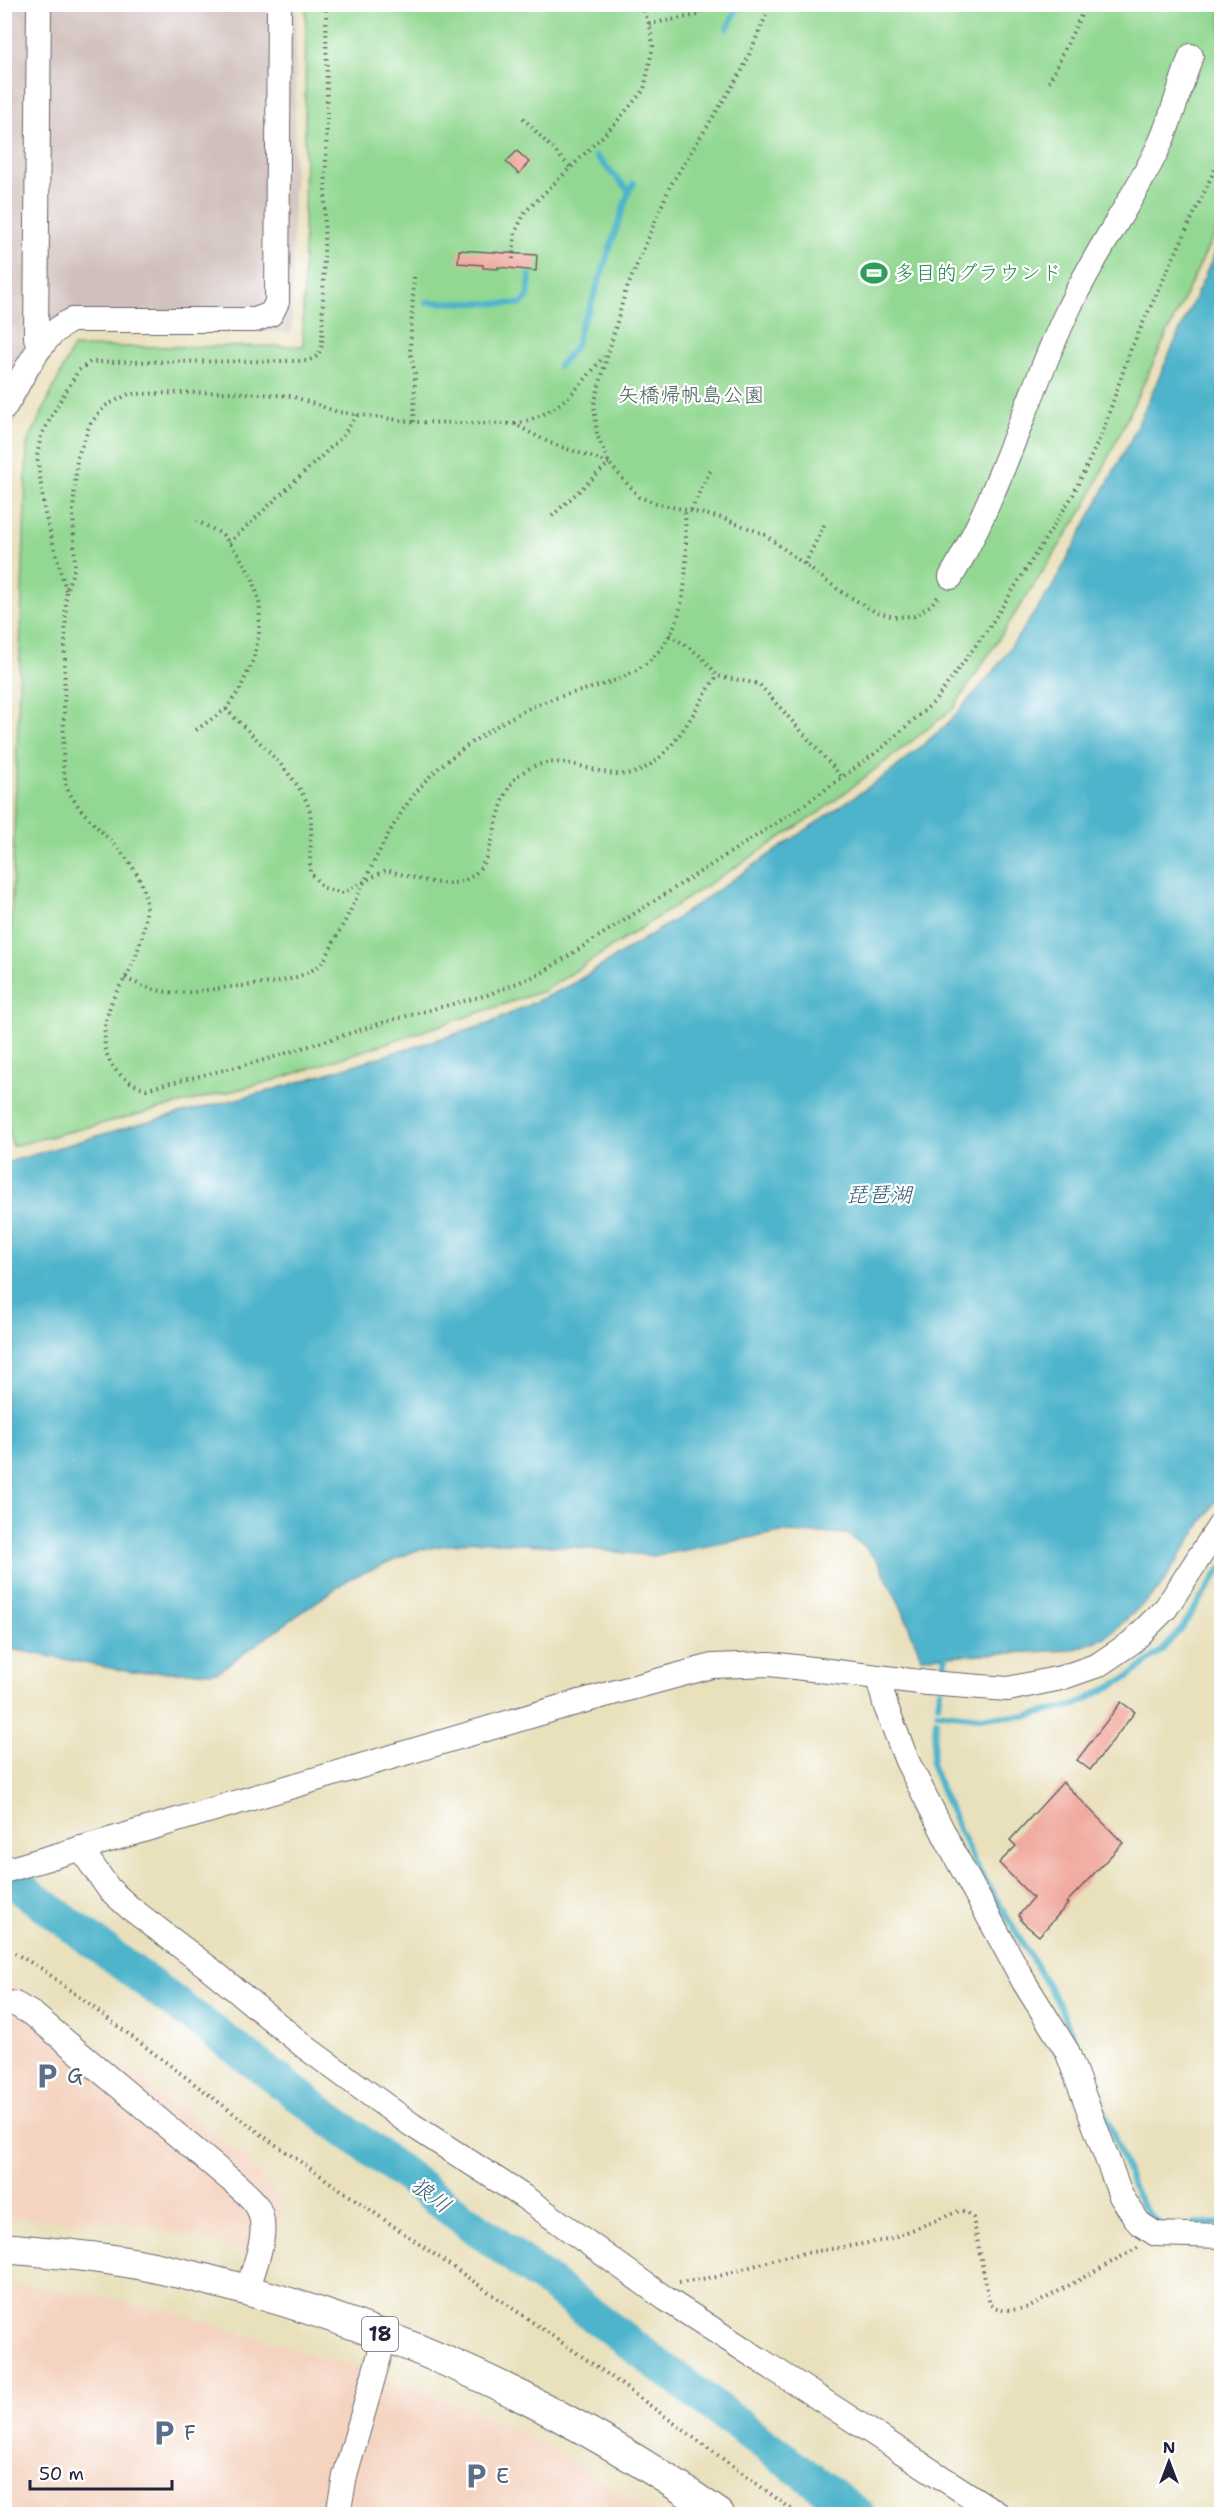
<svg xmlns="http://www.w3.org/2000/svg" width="1226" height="2519" font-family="'Shantell Sans','Klee One',sans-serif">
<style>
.built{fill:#f4d3c0}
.industrial{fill:#d0c0bc}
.green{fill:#92d892;stroke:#5a7d66;stroke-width:1.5}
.water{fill:#4db4cb;stroke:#386b83;stroke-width:1.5}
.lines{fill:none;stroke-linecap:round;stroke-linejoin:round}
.stream{stroke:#4db4cb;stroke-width:6}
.river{stroke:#4db4cb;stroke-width:34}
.building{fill:#f1aba0}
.minor-casing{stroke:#686468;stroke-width:26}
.major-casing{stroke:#686468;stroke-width:32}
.path{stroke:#686468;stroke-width:4;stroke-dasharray:1.5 4.5;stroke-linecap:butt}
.minor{stroke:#fff;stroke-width:24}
.major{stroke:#fff;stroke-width:30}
.labels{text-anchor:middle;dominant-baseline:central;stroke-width:4.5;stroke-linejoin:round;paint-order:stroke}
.shield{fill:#fff;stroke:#646476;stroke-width:1.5}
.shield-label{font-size:20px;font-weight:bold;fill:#22223b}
.leisure-label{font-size:21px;fill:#27864d;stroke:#fff;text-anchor:start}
.park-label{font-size:21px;fill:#496259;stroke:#fff}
.service-label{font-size:21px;fill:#4e5e75;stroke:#fff;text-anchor:start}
.water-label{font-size:22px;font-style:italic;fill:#335c75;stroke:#fff}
</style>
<rect width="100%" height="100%" fill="#fff"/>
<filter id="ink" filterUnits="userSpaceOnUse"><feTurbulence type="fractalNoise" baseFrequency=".0167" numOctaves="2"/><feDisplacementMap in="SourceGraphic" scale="12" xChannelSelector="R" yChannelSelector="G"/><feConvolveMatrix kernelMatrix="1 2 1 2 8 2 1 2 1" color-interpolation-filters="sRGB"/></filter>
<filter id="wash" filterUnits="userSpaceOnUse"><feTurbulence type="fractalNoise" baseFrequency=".008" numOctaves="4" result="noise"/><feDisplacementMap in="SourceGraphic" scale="24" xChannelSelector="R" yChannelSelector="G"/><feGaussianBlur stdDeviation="1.35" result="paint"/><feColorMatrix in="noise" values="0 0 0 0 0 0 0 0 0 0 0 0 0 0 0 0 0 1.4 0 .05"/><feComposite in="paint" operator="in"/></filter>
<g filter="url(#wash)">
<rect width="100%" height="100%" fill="#e9e0bc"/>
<g class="built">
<polygon points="4,1975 244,2157 283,2201 273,2260 191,2235 136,2224 5,2217"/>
<polygon points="4,2283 97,2296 168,2311 346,2365 468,2408 533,2438 654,2514 5,2514"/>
</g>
<polygon class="industrial" points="5,5 296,5 292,333 101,327 73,331 61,339 5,440"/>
<polygon class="green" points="306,5 1221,5 1221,220 1086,505 953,709 820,812 544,991 272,1081 12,1146 5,1109 27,444 73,347 303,346"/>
<polygon class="water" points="1221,240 1222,1491 1158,1590 1107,1637 1072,1650 921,1657 902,1609 879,1563 865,1547 847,1534 781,1532 654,1556 572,1547 474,1541 417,1550 349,1579 217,1672 131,1672 5,1648 5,1163 128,1127 276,1089 488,1024 571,985 668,924 892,771 945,726 994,671 1051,589 1131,439"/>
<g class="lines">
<g class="stream">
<polyline points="727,29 739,4"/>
<polyline points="596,156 629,191 634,183"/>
<polyline points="426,302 521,304 528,297 530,275"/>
<polyline points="559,366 576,346 580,327 590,308 629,191"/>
<polyline points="942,1680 947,1649"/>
<polyline points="938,1704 940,1690"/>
<polyline points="937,1712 979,1717 1027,1716 1076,1705 1130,1676 1162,1650 1181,1629 1222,1567"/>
<polyline points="936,1720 932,1766 945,1798 974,1862 1059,2004 1091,2076 1136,2194 1146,2211 1159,2223"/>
<polyline points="1195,2223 1222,2224"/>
</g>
<polyline class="river" points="4,1875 858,2514"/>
</g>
<g id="blocks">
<g class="building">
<polygon points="517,151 529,162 519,174 506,162"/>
<polygon points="459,250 537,255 536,271 498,267 498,269 483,268 483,265 458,263"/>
<polygon points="1121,1702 1135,1712 1090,1770 1077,1760"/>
<polygon points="1063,1782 1123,1843 1066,1903 1068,1904 1039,1936 1022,1922 1019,1915 1033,1898 999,1863 1016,1846 1010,1840"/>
</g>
</g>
</g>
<g filter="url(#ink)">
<use href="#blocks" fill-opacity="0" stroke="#686468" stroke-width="1.5"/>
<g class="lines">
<defs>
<g id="minor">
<polyline points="39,4 36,338 42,346"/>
<path d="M 4,408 C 23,378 39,335 72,320 L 255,320 L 271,314 L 277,302 L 279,4"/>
<path d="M 951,577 C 1000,493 1026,398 1068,310 C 1094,253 1132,203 1159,146 C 1172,118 1180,86 1191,56"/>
<polyline points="878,1678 886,1707 907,1761 955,1855 1024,1982 1067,2051 1121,2196 1139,2223 1156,2234 1222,2236"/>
<polyline points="80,1848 109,1889 130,1908 209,1968 305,2047 412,2125 524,2197 666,2299 998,2514"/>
<polyline points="4,1871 561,1707 712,1666 770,1664 928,1683 1008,1689 1061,1678 1098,1665 1132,1642 1166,1608 1222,1522"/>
<path d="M 4,2002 L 15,2004 L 34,2015 L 238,2186 C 244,2192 251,2197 255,2203 C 273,2227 254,2266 247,2291"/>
<polyline points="338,2514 345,2476 385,2336"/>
</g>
<path id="major" d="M 4,2248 C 54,2253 105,2257 153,2267 C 357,2311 548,2395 719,2514"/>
</defs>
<use href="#minor" class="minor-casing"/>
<use href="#major" class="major-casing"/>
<g class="path">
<polyline points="771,4 743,69 670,186 625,293 594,404 597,435 609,463 639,497 659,504 722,518 764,534 840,591 874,611 894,617 914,616 931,605 940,594"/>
<polyline points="649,24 698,15 708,4"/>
<polyline points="1049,82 1083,11"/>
<polyline points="523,118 570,167"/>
<polyline points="513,259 515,233 525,212 611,128 644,90 653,46 650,26 641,4"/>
<polyline points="414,277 410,351 415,373 414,422"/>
<path d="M 515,424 C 558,414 578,389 604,356"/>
<path d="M 609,463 L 550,443 L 514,424 L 414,422 L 338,412 L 291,396 L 231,392 L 129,394 L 105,406 L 90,424 L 77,458 L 73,510 L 75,567 L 66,591 L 63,765 C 65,774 65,785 69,792 C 91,833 149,859 146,912 C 145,929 139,949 132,965 C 127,978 117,988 112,1001 C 97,1041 102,1074 146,1089 L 261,1061 L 395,1019 L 487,995 L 540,974 L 800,808 L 881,749 L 935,701 L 990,626 L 1073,495 L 1103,431 L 1130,351 L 1222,154"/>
<polyline points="691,510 712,467"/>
<polyline points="552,516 608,464"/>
<polyline points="229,543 342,437 357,414"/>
<polyline points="805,564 825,523"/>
<polyline points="66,590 45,514 37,456 41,436 57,406 78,371 90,362 307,361 318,356 322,345 327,114 326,4"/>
<path d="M 669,635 C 689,647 704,656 717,676 L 759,684 L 842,777"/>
<path d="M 226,709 C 250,734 299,776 309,808 C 314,825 309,854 310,873 L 324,888 L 343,893 L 386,870 C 419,878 467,901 486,858 C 492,843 495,826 500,810 C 504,798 509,783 519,775 C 564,740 606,791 645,768 C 678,749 696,706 717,676"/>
<polyline points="196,730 226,709 240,689 254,658 259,634 260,605 253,579 238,554 222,534 197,521"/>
<path d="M 125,978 C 168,999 185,993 230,987 C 260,984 292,984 317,967 C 327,960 333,942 339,932 C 372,873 392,805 447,761 C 474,740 507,717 539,704 C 580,687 627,687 658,652 C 692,613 686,556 685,508"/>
<polyline points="4,1947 42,1969 269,2140 603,2371 798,2514"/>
<polyline points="1217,1955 1222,1956"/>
<path d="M 679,2282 L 716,2277 L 787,2256 L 887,2240 L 959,2211 L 967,2212 L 973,2218 L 990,2305 C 1003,2312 1015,2310 1030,2307 L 1139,2247"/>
</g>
<use href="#minor" class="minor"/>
<use href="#major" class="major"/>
</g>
</g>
<defs>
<symbol id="stadium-bare" viewBox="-9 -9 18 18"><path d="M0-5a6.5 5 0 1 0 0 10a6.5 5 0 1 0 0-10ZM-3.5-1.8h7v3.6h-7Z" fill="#2e9e5b" stroke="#fff" stroke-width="2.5" paint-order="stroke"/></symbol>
<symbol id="parking-bare" viewBox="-9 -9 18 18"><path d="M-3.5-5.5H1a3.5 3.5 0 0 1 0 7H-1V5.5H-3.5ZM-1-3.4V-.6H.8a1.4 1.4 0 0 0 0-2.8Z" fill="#5c6f8a" stroke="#fff" stroke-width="2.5" paint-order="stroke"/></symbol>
</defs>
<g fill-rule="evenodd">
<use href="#stadium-bare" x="855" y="254" width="38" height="38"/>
<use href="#parking-bare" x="28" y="2057" width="38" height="38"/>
<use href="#parking-bare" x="145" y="2414" width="38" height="38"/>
<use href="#parking-bare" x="457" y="2457" width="38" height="38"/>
</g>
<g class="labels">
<rect class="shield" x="362" y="2317" width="36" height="34" rx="4.5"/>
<g class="shield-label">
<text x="380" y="2334">18</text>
</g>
<g class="leisure-label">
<text x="894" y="273">多目的グラウンド</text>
</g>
<g class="park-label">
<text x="691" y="395">矢橋帰帆島公園</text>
</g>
<g class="service-label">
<text x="67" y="2076">G</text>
<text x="184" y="2433">F</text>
<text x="496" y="2476">E</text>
</g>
<g class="water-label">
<text x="879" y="1194">琵琶湖</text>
<text transform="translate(431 2195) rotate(37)">狼川</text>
</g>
</g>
<rect width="1226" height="2519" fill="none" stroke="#fff" stroke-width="24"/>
<g transform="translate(1169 2462)" stroke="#ffffff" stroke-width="4.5" paint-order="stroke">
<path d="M0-4.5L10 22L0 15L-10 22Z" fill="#22223b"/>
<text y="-9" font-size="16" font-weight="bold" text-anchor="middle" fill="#22223b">N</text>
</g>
<path d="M30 2480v9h142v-9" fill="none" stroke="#22223b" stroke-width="3"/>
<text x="39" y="2480" font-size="18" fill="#22223b" stroke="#ffffff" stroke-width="4.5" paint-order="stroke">50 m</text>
</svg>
